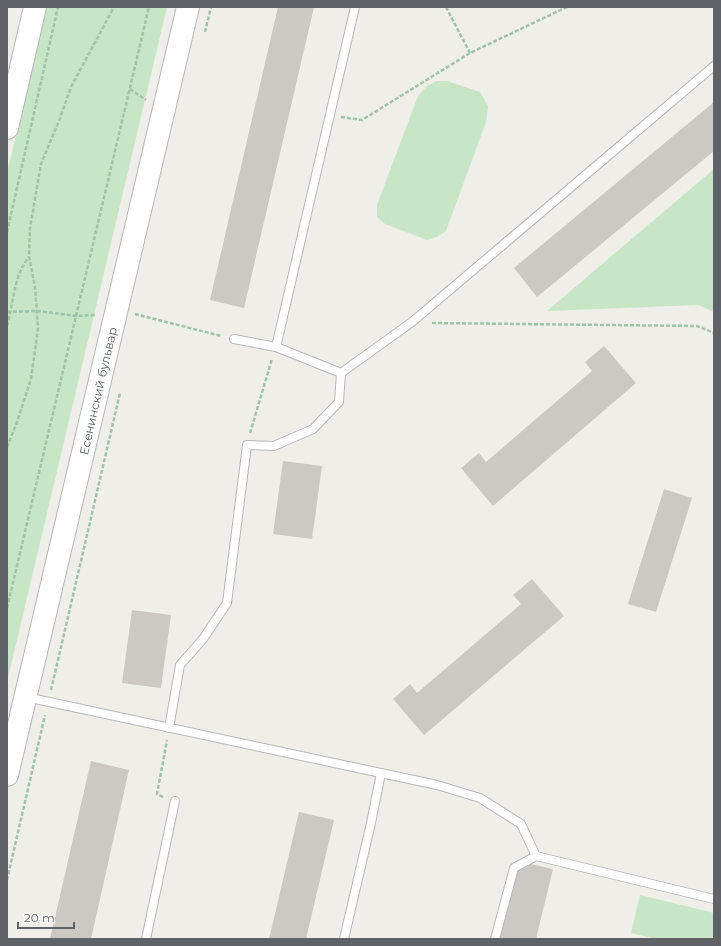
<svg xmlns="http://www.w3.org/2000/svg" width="721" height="946" font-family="Montserrat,sans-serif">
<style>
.green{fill:#c6e6c6}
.building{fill:#ccc9c4}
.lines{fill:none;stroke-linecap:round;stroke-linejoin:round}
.lane-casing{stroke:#b5b7bb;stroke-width:10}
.secondary-casing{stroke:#b4b6bb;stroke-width:24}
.path{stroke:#9ec4a9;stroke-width:2.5;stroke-dasharray:4 2;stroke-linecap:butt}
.lane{stroke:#fff;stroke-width:8}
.secondary{stroke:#fff;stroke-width:22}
.labels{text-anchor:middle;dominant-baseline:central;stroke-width:3;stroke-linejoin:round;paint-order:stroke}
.street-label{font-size:12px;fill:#5f6267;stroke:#fff}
</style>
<rect width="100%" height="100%" fill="#f0eee8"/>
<g class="green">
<polygon points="47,7 167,7 7,682 7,173"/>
<polygon points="437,81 447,81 480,92 488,106 486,122 446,231 437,237 427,240 385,224 377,217 377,205 418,96 427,86"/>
<polygon points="714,169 714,312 698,305 547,311"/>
<polygon points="640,895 714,913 714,939 656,939 631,933"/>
</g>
<g class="building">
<polygon points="278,7 314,7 244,308 210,300"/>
<polygon points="714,102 714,151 537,297 514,268"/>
<polygon points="604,346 636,383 493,506 461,468 479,453 486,462 592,371 585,362"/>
<polygon points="283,461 322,466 312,539 273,534"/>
<polygon points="664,489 692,498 656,612 628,604"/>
<polygon points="532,579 564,616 424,735 393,699 410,684 417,693 521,604 513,595"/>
<polygon points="132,610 171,615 161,688 122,683"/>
<polygon points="91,761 129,770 91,939 50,939"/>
<polygon points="299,812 334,820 306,939 269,939"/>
<polygon points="517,861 553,869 536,939 499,939"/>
</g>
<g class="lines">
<defs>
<g id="lane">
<polyline points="234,339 276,347 341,373 412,322 714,66"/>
<polyline points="276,347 355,7"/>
<polyline points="26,697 437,785 480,798 521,824 536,856 714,899"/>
<polyline points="169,728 180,665 203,639 227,603 247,445 274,446 313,429 339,402 341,373"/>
<polyline points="146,939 175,801"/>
<polyline points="344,939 371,823 381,773"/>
<polyline points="495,939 514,868 536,856"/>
</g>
<g id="secondary">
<polyline points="7,128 35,7"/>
<polyline points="7,775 188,7"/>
</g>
</defs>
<use href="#lane" class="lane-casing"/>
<use href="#secondary" class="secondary-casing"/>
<g class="path">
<polyline points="446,7 470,53"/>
<polyline points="205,32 211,7"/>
<polyline points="130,89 146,100"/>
<polyline points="341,117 362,120 470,53 567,7"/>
<polyline points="7,232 58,7"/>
<polyline points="7,312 37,311 76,316 96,315"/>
<polyline points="135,314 221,336"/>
<polyline points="432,323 697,326 714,333"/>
<path d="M 7,326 C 14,302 13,277 29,257"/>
<polyline points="250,433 272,359"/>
<polyline points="7,447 16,425 31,379 38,328 35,287 29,256 30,228 41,164 59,121 71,87 114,7"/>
<polyline points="7,608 149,7"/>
<polyline points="51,690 120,393"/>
<polyline points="163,797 157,794 167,740"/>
<polyline points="7,880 45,715"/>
</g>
<use href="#lane" class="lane"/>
<use href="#secondary" class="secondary"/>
</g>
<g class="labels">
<g class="street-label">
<text transform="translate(98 391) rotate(-77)">Есенинский бульвар</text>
</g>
</g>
<rect width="721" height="946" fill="none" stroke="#5f6267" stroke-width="16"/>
<path d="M18 922v6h56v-6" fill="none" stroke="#5f6267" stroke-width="2"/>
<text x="24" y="922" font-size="12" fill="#5f6267" stroke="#ffffff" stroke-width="3" paint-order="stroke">20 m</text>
</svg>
